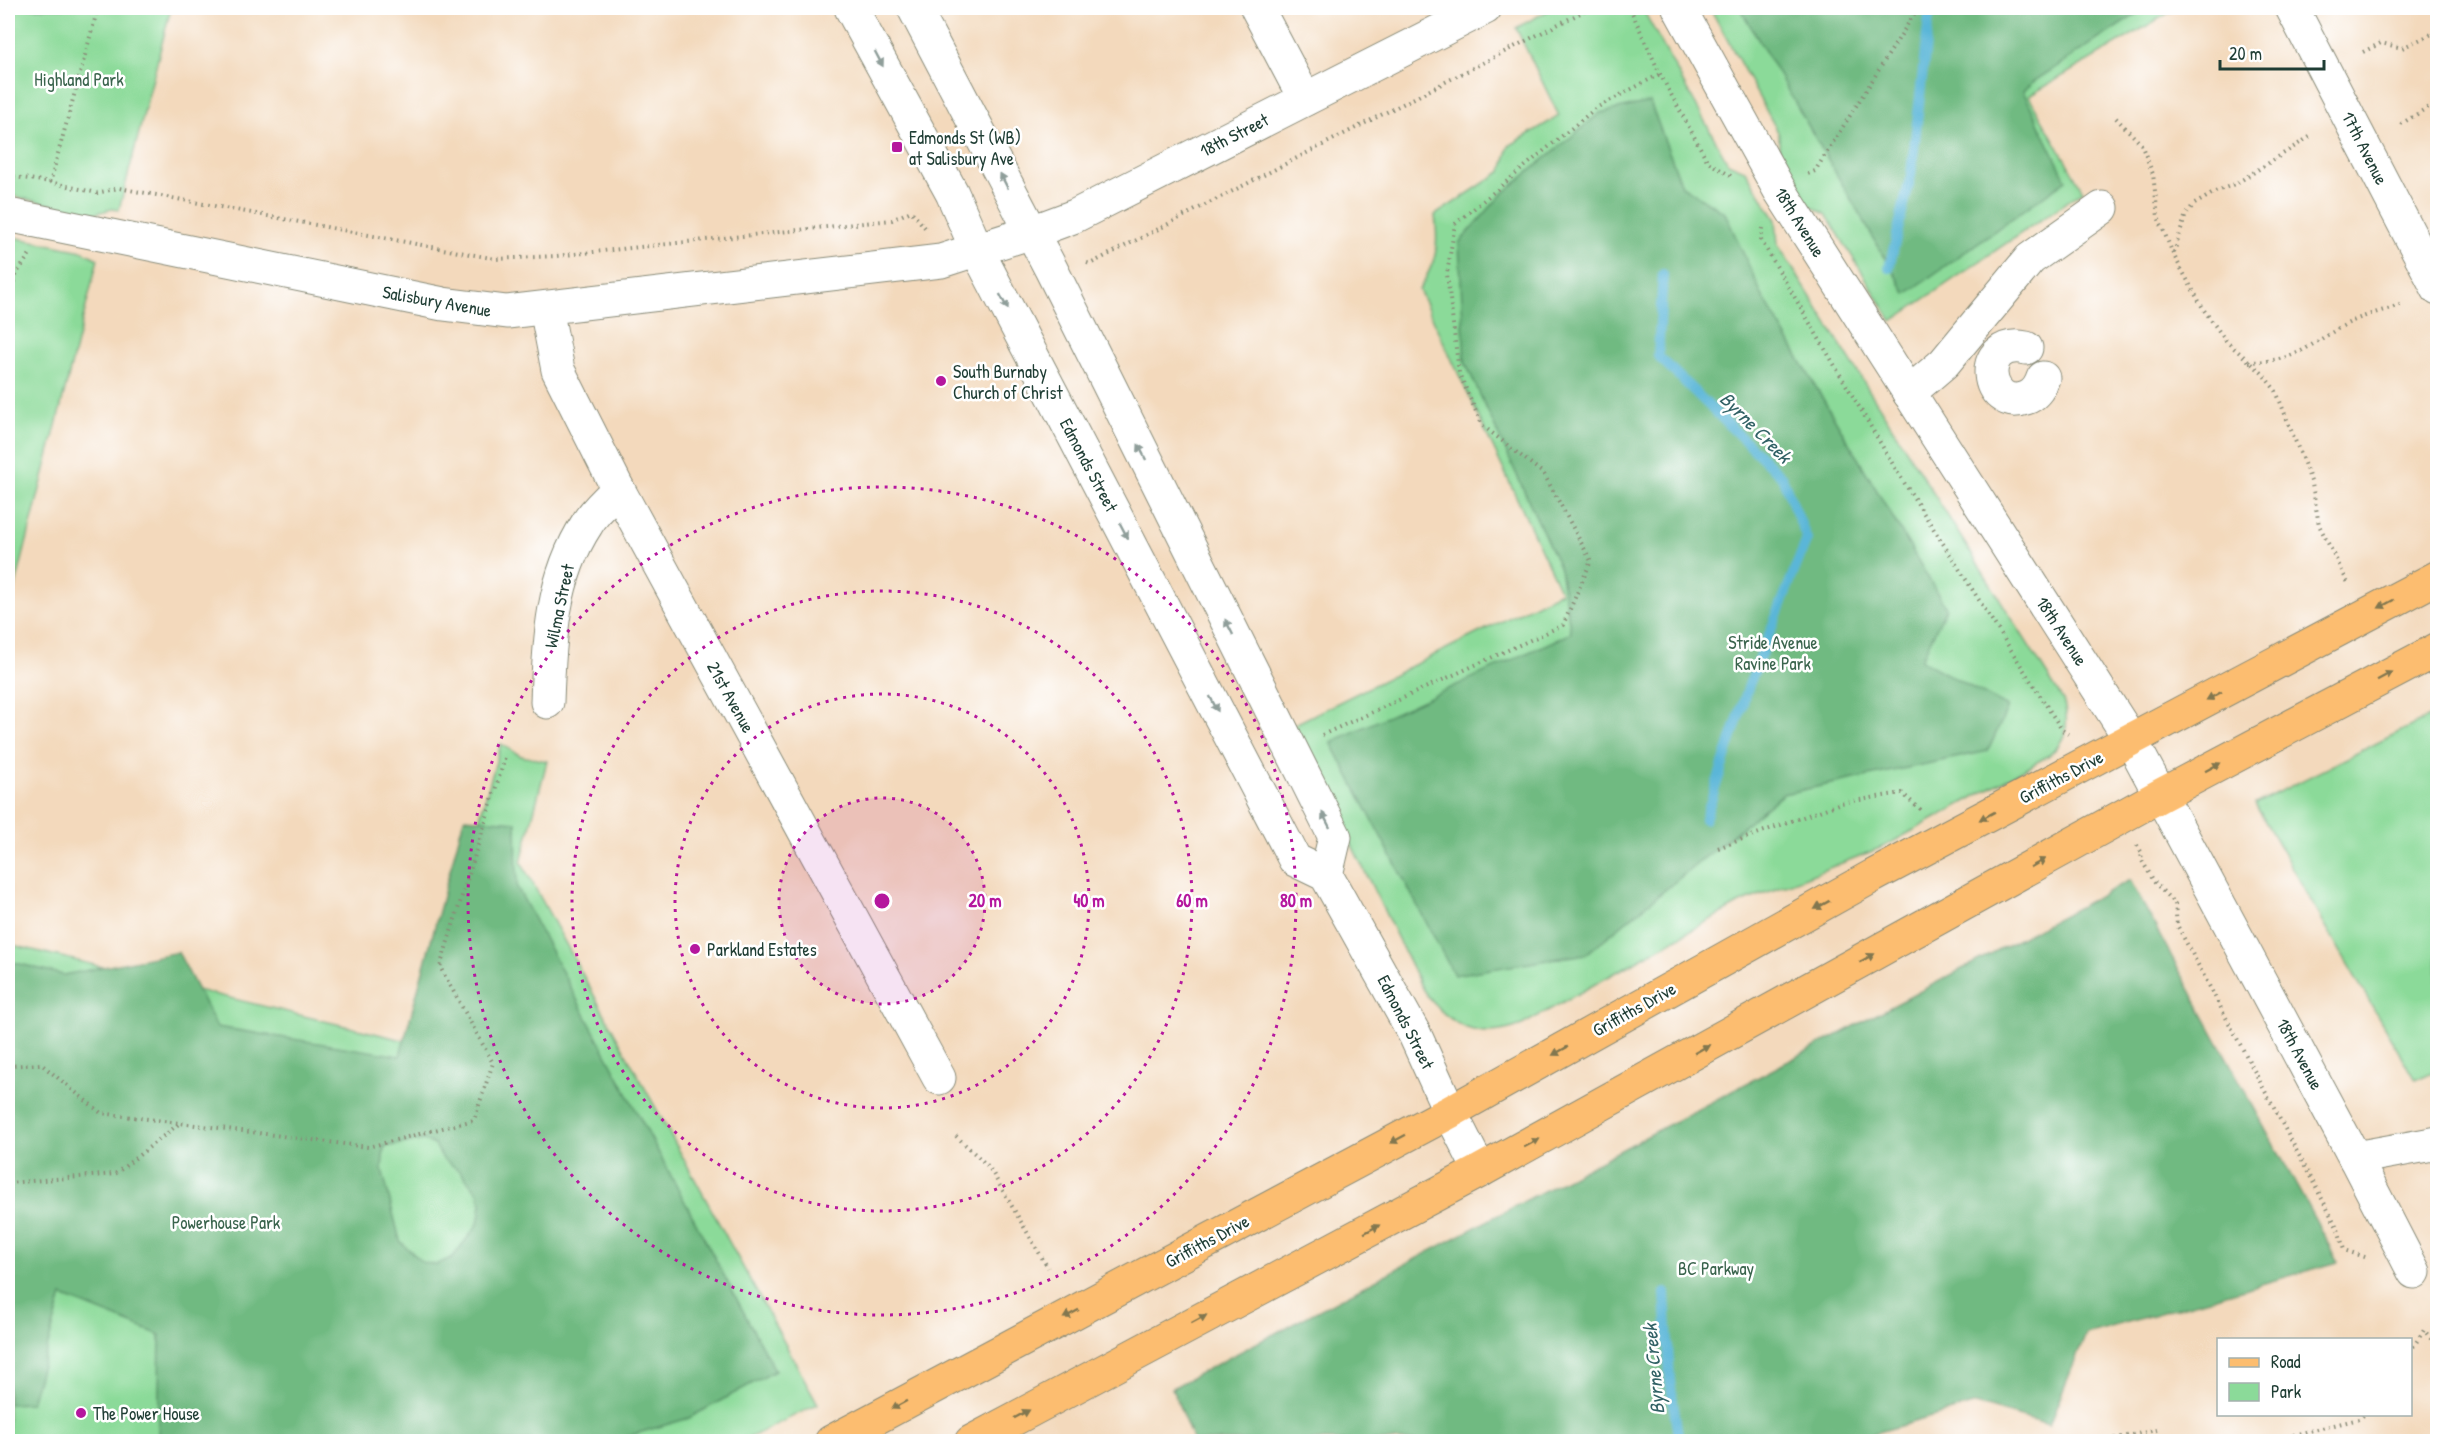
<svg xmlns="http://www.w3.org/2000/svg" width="2445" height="1449" font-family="'Patrick Hand',sans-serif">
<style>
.green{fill:#8bda99;stroke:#558c66;stroke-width:1.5}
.forest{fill:#70ba81;stroke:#487c5a;stroke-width:1.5;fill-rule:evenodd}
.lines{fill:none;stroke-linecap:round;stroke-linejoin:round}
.stream{stroke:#5ab6d8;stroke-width:10}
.minor-casing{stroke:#898b78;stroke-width:35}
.major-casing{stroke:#898b78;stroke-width:35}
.path{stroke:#898b78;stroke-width:4;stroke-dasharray:1.5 4.5;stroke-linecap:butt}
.minor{stroke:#fff;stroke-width:33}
.major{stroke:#fcbd6f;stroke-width:33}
.rail{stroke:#1f3d34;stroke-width:4.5;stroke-dasharray:9 4.5;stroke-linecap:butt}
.oneway{fill:#8f9e9a}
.oneway2{fill:#82774f}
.ring{fill:none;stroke:#b5179e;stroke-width:3;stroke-dasharray:3 6}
.poi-dot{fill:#b5179e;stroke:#fff;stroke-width:2}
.labels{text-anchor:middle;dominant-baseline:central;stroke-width:5;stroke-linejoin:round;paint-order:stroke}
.park-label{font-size:18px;fill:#3a644d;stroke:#fff}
.street-label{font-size:18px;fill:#1f3d34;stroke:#fff}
.poi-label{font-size:18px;fill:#1f3d34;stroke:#fff;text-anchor:start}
.water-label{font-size:20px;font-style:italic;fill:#316165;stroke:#fff}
.centre{fill:#b5179e;stroke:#fff;stroke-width:3}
.ring-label{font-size:18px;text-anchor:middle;font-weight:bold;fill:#b5179e;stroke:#fff;stroke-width:5;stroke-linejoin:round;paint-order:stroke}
</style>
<rect width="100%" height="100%" fill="#fff"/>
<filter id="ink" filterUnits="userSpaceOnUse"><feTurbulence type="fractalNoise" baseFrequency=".0167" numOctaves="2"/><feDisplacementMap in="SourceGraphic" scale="12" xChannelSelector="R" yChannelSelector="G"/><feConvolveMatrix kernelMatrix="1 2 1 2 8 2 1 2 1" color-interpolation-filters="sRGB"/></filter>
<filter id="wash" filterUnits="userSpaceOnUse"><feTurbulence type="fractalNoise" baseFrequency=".008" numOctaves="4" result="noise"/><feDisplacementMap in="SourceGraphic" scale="24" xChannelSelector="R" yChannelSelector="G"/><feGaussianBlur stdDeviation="1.35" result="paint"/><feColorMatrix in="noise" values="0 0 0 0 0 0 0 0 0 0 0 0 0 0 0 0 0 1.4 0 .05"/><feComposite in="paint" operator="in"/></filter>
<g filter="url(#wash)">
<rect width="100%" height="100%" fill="#f3d9bc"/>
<g class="green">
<polygon points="14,8 171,8 119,210 112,209 93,214 8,195 8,31"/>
<path d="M 1553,8 L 1642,8 L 1728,163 L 1745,170 L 1776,220 L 1778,245 L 2063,700 C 2070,723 2067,741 2048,756 L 1885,846 L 1740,903 L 1522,1025 C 1478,1042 1450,1027 1423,990 L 1293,725 L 1561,592 L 1419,290 C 1437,259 1439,250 1435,215 L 1502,171 L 1509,146 L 1559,116 L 1516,28 Z"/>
<polygon points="1710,8 2177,8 2029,96 2083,191 1892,321 1826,214 1808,205 1794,181 1779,153 1779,134"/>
<polygon points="8,236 82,251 98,259 8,616"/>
<polygon points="2437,713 2437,1070 2415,1080 2255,804"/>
<polygon points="501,744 521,756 547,761 521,862 818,1404 741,1442 8,1442 8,944 415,1043"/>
</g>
<g class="forest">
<polygon points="1740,8 2146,8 2033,82 2023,91 2066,180 1906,294"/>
<polygon points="1650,102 1682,186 1725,213 1763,297 1946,608 1921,660 2008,707 1988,751 1783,794 1586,954 1454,975 1331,742 1571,633 1560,569 1465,362 1459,243 1501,195 1600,113"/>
<path d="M 464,818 L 516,822 L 517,887 L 775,1371 L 689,1418 L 611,1441 L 158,1441 L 160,1335 L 62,1296 L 31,1403 L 8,1404 L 8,961 L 64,975 L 178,952 L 217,1027 L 400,1056 ZM 423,1140 L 435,1145 L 443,1159 L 460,1171 L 479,1194 L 481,1205 L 478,1224 L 453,1257 L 436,1265 L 422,1262 L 400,1241 L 382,1169 L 384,1147 Z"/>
<polygon points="2130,880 2338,1262 2086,1334 2049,1425 1976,1404 1848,1441 1193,1441 1172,1388"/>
</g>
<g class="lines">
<g class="stream">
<polyline points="1889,268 1911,175 1930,8"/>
<polyline points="1663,274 1658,356 1782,477 1807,539 1749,685 1705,819"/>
<polyline points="1665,1293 1670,1381 1679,1442"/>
</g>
</g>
</g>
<g filter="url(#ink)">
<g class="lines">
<defs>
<g id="minor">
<polyline points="851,8 952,193 977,250 1295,860 1326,875 1415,1035 1450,1112 1480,1171"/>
<polyline points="914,8 1051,269 1335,837 1326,875"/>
<polyline points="1257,8 1305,99"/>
<polyline points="1679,8 1779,189 2131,740 2355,1158 2414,1272"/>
<polyline points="2292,8 2438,289"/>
<polyline points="8,215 443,304 507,312 941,261 1032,232 1075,216 1485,8"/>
<polyline points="546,308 558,370 618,489 939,1078"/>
<path d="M 2026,348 C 1975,337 1984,413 2026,398 C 2035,395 2040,387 2043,378"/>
<polyline points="1909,393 1944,363 2030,259 2102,208"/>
<path d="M 547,702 C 549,641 552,577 587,524 C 594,511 608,500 618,489"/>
<polyline points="2355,1158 2438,1143"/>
</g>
<g id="major">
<polyline points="831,1442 1450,1112 1873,876 2438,577"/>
<polyline points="971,1442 1480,1171 2161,795 2438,649"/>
</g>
</defs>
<use href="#minor" class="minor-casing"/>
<use href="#major" class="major-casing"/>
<g class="path">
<polyline points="1630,8 1660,74 1708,162 1731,176"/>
<polyline points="2363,52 2381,43 2402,48 2438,31"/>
<polyline points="2116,118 2141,144 2153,174 2158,217 2173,254 2204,310 2226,341 2261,372 2276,391 2312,484 2319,525 2349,585"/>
<polyline points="2401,124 2438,101"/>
<polyline points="1808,174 1815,171 1918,8"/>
<polyline points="8,176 50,182 97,193 119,188 496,259 556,256 892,220 911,211 927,230"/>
<polyline points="50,183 98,8"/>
<polyline points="1763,228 1761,240 1898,473 2062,730 2068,734"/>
<polyline points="2174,253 2185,217 2193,205 2215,192 2237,183 2311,136"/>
<polyline points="1087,263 1090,264 1590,8"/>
<polyline points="8,299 17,273 30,254"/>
<path d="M 2249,362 C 2298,361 2303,348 2343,326 C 2360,316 2382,311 2400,305"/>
<polyline points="1322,735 1563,625 1591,561 1544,474 1482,425 1459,373 1447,274 1455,224 1596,108 1660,74"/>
<polyline points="2137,845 2142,853 2141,859 2155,883 2175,904 2177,925 2338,1229 2344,1250 2368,1258"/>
<polyline points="1718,848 1841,803 1902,793 1923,812"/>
<polyline points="8,1066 41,1064 101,1113 368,1147 474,1120 493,1063 440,967 506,755"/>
<polyline points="956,1136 989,1167 1048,1268"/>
<polyline points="8,1183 115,1174 180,1123"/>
<polyline points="2410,1352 2424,1330 2438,1348"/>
<polyline points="2097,1442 2157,1430"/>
<polyline points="2264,1442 2359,1419 2365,1414"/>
</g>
<use href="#minor" class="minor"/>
<use href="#major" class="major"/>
<polyline class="rail" points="2435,1442 2438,1441"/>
</g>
<defs><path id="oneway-solid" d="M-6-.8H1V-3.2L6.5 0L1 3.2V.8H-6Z" transform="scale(1.5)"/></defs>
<g class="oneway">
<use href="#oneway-solid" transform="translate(879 59) rotate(62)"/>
<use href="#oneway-solid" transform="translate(1004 181) rotate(-117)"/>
<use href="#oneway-solid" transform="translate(1004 302) rotate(62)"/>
<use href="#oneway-solid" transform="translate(1142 452) rotate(-117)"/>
<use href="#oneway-solid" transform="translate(1124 531) rotate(62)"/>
<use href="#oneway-solid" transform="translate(1229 627) rotate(-117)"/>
<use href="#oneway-solid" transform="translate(1214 704) rotate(62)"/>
<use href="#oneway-solid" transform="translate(1326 820) rotate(-117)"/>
</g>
<g class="oneway2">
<use href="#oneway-solid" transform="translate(2386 604) rotate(152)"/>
<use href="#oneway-solid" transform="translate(2385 676) rotate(-28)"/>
<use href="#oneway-solid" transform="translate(2214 696) rotate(152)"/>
<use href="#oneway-solid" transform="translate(2213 767) rotate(-28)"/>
<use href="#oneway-solid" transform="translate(1987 816) rotate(152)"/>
<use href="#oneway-solid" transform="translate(2038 863) rotate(-29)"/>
<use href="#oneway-solid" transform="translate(1822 905) rotate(151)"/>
<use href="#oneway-solid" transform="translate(1867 958) rotate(-29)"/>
<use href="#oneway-solid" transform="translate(1702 1049) rotate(-29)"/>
<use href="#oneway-solid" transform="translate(1560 1051) rotate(151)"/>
<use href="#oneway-solid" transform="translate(1398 1139) rotate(152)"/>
<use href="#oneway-solid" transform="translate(1532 1143) rotate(-28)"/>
<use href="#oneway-solid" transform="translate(1372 1229) rotate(-28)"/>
<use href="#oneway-solid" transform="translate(1071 1314) rotate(152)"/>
<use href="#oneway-solid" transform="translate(1199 1319) rotate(-28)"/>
<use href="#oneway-solid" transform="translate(899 1405) rotate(152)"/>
<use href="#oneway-solid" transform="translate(1022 1414) rotate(-28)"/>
</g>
</g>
<circle cx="882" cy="901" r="103" fill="#b5179e" fill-opacity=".12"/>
<g class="ring">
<circle cx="882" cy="901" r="103"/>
<circle cx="882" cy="901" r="207"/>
<circle cx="882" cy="901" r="310"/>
<circle cx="882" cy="901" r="414"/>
</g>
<g class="poi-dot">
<rect x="891" y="141" width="12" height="12" rx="3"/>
<circle cx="941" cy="381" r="6"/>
<circle cx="695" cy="949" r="6"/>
<circle cx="81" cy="1413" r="6"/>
</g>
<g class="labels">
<g class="park-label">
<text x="79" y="79">Highland Park</text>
<text x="1773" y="642">Stride Avenue<tspan x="1773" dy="21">Ravine Park</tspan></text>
<text x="226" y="1222">Powerhouse Park</text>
<text x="1716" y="1268">BC Parkway</text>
</g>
<g class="street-label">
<text transform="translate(1234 135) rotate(-27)">18th Street</text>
<text transform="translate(2365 148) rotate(63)">17th Avenue</text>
<text transform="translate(1800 222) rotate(58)">18th Avenue</text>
<text transform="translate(437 301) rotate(10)">Salisbury Avenue</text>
<text transform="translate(1089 465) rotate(62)">Edmonds Street</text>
<text transform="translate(559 606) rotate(-78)">Wilma Street</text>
<text transform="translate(2062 631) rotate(57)">18th Avenue</text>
<text transform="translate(731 697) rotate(61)">21st Avenue</text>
<text transform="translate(2061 777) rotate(-28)">Griffiths Drive</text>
<text transform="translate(1634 1009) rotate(-29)">Griffiths Drive</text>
<text transform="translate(1406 1022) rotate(63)">Edmonds Street</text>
<text transform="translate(2300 1054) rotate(62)">18th Avenue</text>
<text transform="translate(1207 1241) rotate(-28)">Griffiths Drive</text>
</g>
<g class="poi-label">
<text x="909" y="137">Edmonds St (WB)<tspan x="909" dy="21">at Salisbury Ave</tspan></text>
<text x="953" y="371">South Burnaby<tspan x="953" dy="21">Church of Christ</tspan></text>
<text x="707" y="949">Parkland Estates</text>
<text x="93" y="1413">The Power House</text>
</g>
<g class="water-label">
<text transform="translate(1756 427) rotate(45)">Byrne Creek</text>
<text transform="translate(1653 1369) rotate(-95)">Byrne Creek</text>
</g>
</g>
<circle cx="882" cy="901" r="9" class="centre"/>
<g class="ring-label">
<text x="985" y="907">20 m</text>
<text x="1089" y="907">40 m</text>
<text x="1192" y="907">60 m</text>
<text x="1296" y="907">80 m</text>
</g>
<rect width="2445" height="1449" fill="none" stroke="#fff" stroke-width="30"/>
<rect x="2217" y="1338" width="195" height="78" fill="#ffffff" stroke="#a5b1ae" stroke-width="1.5"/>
<rect x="2229" y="1358" width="30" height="9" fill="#fcbd6f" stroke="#a5b1ae" stroke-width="1.5"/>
<text x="2271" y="1368" font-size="18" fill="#1f3d34">Road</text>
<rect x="2229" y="1383" width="30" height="18" fill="#8bda99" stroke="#a5b1ae" stroke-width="1.5"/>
<text x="2271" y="1398" font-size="18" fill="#1f3d34">Park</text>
<path d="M2220 60v9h104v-9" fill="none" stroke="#1f3d34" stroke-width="3"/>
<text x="2229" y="60" font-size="18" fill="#1f3d34" stroke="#ffffff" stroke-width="4.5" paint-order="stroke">20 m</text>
</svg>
